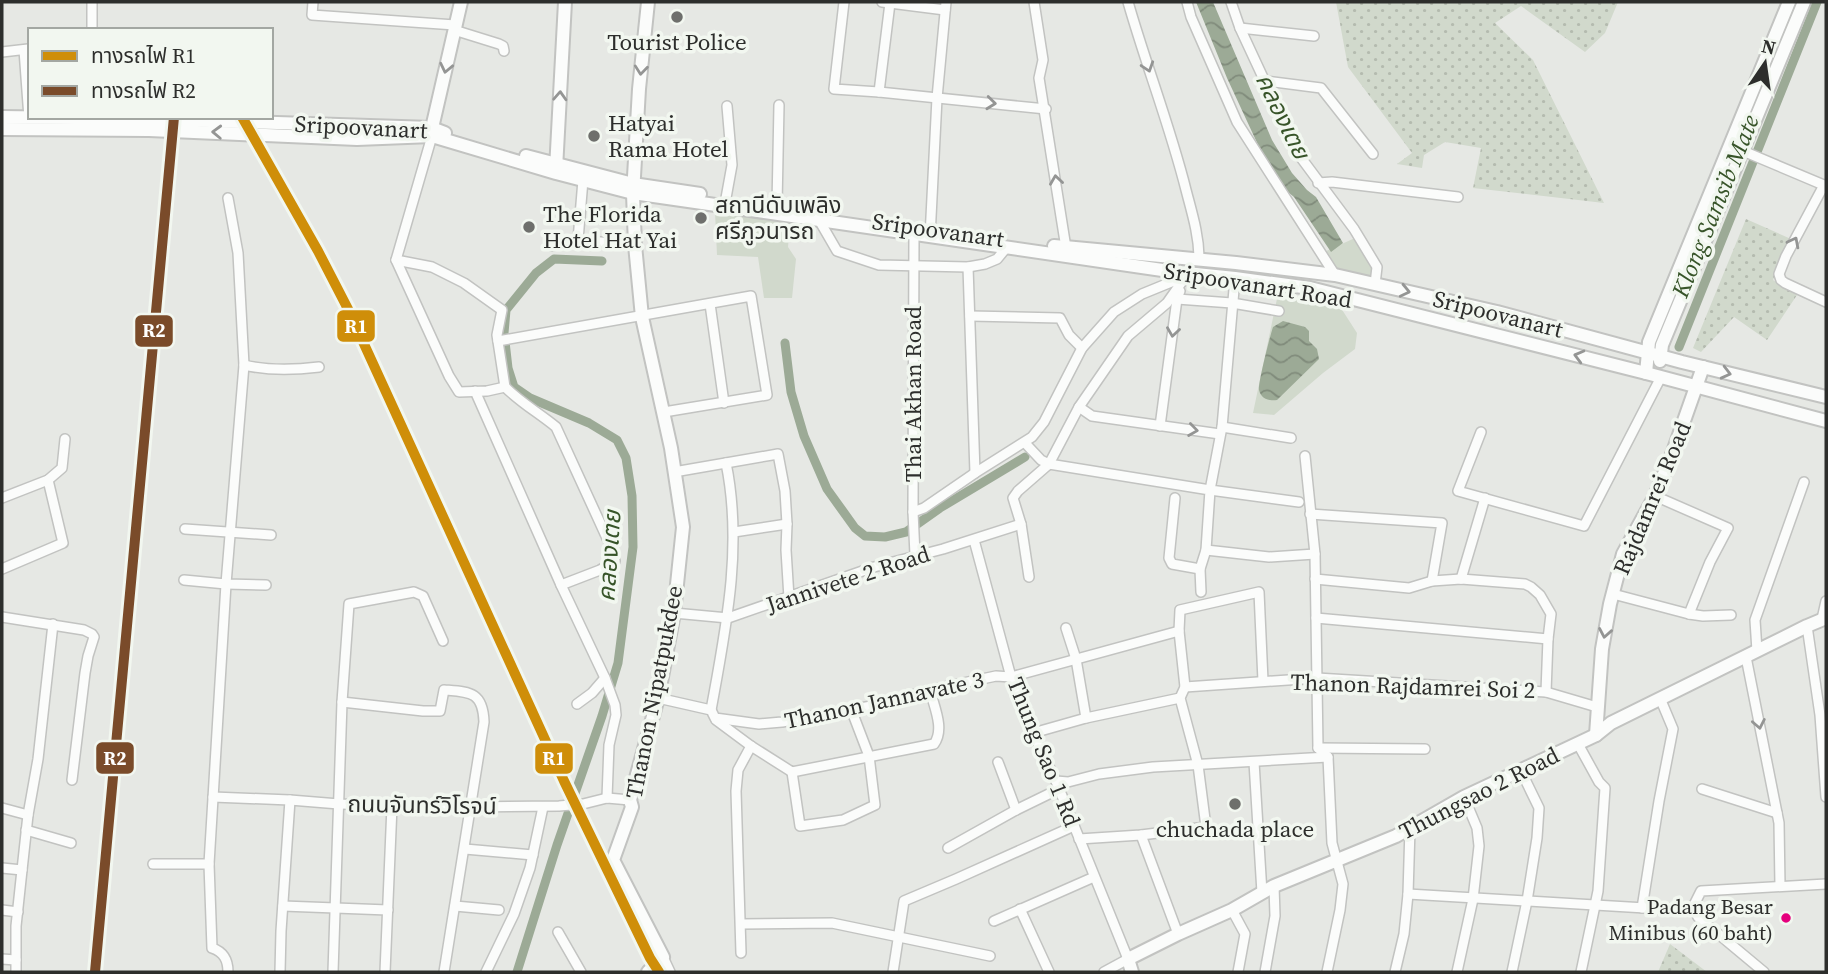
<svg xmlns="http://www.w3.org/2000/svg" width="1828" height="974" font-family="'Source Serif 4','Noto Sans Thai',serif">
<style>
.grass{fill:url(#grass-dots)}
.green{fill:#d1d9cc}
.water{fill:url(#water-waves)}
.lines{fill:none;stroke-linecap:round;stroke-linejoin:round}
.canal{stroke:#9caa96;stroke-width:9}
.street-casing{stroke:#c2c3c1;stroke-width:12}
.secondary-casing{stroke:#c2c3c1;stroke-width:16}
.street{stroke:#fbfcfb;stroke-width:9}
.secondary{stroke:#fbfcfb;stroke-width:12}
.rail-1-casing{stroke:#f2f7f0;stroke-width:16}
.rail-2-casing{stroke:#f2f7f0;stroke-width:16}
.rail-1{stroke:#cf8e09;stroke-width:10}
.rail-2{stroke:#7a4b2a;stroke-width:10}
.oneway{stroke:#949594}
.poi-dot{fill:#6e6f6c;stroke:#f2f7f0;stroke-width:2.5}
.bus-dot{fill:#e5007d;stroke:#f2f7f0;stroke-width:2.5}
.labels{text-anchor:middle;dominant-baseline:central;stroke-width:7;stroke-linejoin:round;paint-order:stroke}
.bus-label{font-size:21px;fill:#2d2e2c;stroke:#f2f7f0;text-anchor:end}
.poi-label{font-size:23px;fill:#2d2e2c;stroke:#f2f7f0;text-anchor:start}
.street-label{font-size:23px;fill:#2d2e2c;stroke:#f2f7f0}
.water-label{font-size:24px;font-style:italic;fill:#375429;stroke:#f2f7f0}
.line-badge{stroke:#f2f7f0;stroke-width:2.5}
.badge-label{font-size:19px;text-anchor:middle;font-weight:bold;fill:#fff}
</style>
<defs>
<pattern id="grass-dots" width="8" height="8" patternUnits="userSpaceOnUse" patternTransform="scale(1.75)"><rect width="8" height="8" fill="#d1d9cc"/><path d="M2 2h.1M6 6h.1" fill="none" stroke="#b4bbaf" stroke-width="1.8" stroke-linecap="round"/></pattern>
<pattern id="water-waves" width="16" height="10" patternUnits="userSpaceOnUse" patternTransform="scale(1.75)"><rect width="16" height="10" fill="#9caa96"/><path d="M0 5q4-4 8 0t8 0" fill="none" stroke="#808b7b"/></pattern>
</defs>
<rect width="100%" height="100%" fill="#e6e8e4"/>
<g class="grass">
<polygon points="1336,2 1618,2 1605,33 1585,52 1521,6 1495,23 1533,60 1604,203 1473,188 1481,148 1445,142 1424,155 1422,168 1397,164 1412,153 1348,67"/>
<polygon points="1746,219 1791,239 1773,280 1797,295 1767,340 1734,317 1701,352 1693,348"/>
<polygon points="1670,944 1707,972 1658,972"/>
</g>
<g class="green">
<polygon points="715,212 790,223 788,247 796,259 792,298 764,298 758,257 717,255"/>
<polygon points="1355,238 1374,267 1373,282 1335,275 1324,252"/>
<polygon points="1278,294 1339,305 1357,333 1355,349 1323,373 1274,415 1253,413"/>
</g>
<g class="water">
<polygon points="1196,2 1213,2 1272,140 1292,173 1307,190 1316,197 1343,243 1331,252 1294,197 1283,188 1265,160 1227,78"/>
<path d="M 1283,321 L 1305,327 L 1309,331 L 1309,341 L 1317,349 L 1319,359 L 1277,400 C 1269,401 1261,399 1259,390 C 1258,383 1270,336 1273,327 Z"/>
</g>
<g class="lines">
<g class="canal">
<polyline points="785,343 791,392 804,436 827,489 855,528 865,536 885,537 906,532 940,508 1025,457"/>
<polyline points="1679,347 1817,2"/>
<polyline points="517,972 557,845 602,716 618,663 633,547 632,496 626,458 617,440 589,423 530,398 514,387 508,368 504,333 506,310 536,273 554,259 602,261"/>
</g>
<defs>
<g id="street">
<polyline points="313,2 312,15 455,25"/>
<polyline points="844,2 834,89 879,92 1046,109"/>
<polyline points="882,2 945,10"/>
<polyline points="1034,2 1043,60 1039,78 1066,248"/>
<path d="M 1128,2 C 1146,65 1170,126 1186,190 C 1192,213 1199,235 1199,259"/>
<polyline points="1187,2 1191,17 1237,122 1335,275"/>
<polyline points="1231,2 1240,28 1299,155 1354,229 1377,267 1375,284"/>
<polyline points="1240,28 1314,36"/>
<polyline points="92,30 92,2"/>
<polyline points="454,30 499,44 503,46 504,51"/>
<polyline points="24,50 29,118"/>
<polyline points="2,52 28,49"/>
<polyline points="1266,81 1321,88 1373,154"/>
<polyline points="879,92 890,3"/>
<polyline points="432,136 396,260 449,376 459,392 487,391 505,387"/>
<polyline points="1743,151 1826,186"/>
<polyline points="1318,183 1332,182 1458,197"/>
<polyline points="1824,185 1786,256 1779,274 1781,280 1785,283 1826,302"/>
<polyline points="726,198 732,165 727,106"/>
<polyline points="777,205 779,105"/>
<polyline points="819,220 837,251 879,265 968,267 985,264 997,259 1007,247"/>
<polyline points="914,234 913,512 915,555"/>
<polyline points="930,237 937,98 946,2"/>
<polyline points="578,240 583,180"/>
<polyline points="552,246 578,240 635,245"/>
<polyline points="396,260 432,267 464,283 502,310 497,335 505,387"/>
<polyline points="968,267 975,473"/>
<polyline points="1235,278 1222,427 1210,490 1299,502"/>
<polyline points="1177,299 1232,303 1279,311"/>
<polyline points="710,304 724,403"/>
<polyline points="970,316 1060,318 1069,335 1082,348"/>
<polyline points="498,341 751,296 767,395 664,412"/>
<path d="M 244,365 C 269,371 294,370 319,367"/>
<path d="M 505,387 C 521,403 539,413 556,427 L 612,549 L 615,561 L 600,570 L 561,585"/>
<polyline points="475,391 561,585 605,678 615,705 616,715 609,745 607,798"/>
<polyline points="1079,407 1092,416 1220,434"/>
<polyline points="1160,426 1177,299 1180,291"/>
<polyline points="1222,427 1291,438"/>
<polyline points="1481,432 1458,491 1584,526 1661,377"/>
<polyline points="1025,443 1041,460 1049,464 1210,490 1206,550 1269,557 1315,554"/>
<polyline points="1305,456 1315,554 1318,748 1328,757 1332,843 1343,884 1340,910 1327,972"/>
<polyline points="674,472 778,454 785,491 787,524 786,550 789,598"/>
<polyline points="1655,496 1728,528 1710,562 1689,614"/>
<polyline points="2,498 48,480 62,468 65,439"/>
<polyline points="1175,498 1169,558 1172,564 1200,569"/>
<polyline points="913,512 924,508 975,473 1032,437 1044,422 1082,348 1114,312 1142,294 1186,276"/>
<polyline points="1310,514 1442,523 1432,581"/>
<polyline points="185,529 271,535"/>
<polyline points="734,532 787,524"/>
<polyline points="974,540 1011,677 1033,733 1056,781 1128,959 1104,972"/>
<polyline points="2,569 63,543 48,480"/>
<polyline points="1029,577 1021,524 1013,498 1018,491 1049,464 1079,407 1128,336 1167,303 1186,276"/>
<polyline points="1315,579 1409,588 1432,581 1461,579 1525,584 1531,587 1540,595 1551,614 1548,639 1546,692"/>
<polyline points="1461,579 1485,498"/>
<polyline points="184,580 226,584 266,585"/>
<polyline points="1201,592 1200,569 1206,550"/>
<polyline points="1613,594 1689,614 1703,616 1731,615"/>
<polyline points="674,613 728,618 874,567 943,549 1021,524"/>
<polyline points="2,617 84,630 92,634 94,637 88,656 85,673 72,780"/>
<polyline points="1316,618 1548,639"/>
<polyline points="1822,619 1826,601"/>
<polyline points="1807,626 1820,715 1826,797"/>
<polyline points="1066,628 1076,659 1086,718"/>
<polyline points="1757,651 1755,620 1804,482"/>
<polyline points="1746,657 1779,823 1780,886"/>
<polyline points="1185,687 1317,678 1546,692 1597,707"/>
<polyline points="658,698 711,710 715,718 759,724 782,722 877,705 930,690 996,676 1011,677 1179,631"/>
<path d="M 342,702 L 423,711 L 440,711 L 444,690 C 469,692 483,691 484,722 L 444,972"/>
<polyline points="577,704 592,693 605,678"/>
<path d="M 711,710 C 726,628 743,546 726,463"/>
<path d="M 716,720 L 751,746 L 792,772 L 934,744 C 945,729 934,707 930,690"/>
<polyline points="1033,733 1086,718 1180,698"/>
<polyline points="1578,744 1599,782 1605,788 1598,891 1581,972"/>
<polyline points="1318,748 1425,749"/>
<polyline points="998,762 1016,810"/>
<polyline points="1254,762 1262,893"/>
<polyline points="792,772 800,826 843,820 875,805 869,756 851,709"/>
<polyline points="1056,781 1068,782 1099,774 1153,767 1328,757"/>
<polyline points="1702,789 1777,813"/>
<polyline points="213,797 290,800 339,804 469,807 559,806 583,804 607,798 630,800"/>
<polyline points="2,808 28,815"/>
<polyline points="26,830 71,843"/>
<polyline points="1141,835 1178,934"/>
<polyline points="1079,839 1141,835 1206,827 1198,765 1180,698 1185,687 1179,631 1180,610 1259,592 1263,681"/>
<polyline points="948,848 1016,810 1059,789"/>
<polyline points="465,849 533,855"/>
<polyline points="153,864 209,864"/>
<polyline points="2,868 22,870"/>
<polyline points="1408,894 1662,909 1693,907"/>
<polyline points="283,906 388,910"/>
<polyline points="455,906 499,910"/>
<polyline points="1693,907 1701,891 1826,884"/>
<polyline points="1693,907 1698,917 1764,972"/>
<polyline points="1642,908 1659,801 1673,729 1660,698"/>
<polyline points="1020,909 1049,972"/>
<polyline points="2,910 18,912"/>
<polyline points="1232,910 1245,934 1238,972"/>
<polyline points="994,921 1094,877"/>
<polyline points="741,924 832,923 990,956"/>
<polyline points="558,932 581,972"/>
<polyline points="741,953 736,791 738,770 751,746"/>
<polyline points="663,957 670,972"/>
<polyline points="2,959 16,960"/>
<polyline points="16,972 16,926 22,870 28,815 38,759 53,624"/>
<path d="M 228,972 C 228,960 224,952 212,948 L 209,864 L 226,584 L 244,365 L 238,253 L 228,198"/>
<polyline points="280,972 281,931 290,800"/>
<polyline points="333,972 342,702 349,604 414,592 423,596 443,641"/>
<polyline points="385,972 392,806"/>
<polyline points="486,972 514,914 530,868 543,807"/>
<polyline points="893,972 904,901 956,879 1074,826"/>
<polyline points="1265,972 1275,916 1274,886"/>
<polyline points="1395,972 1404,934 1408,894 1410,828"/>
<polyline points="1457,972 1473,899 1479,846 1477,828 1464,797"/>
<polyline points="1512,972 1527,901 1537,838 1539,808 1521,771"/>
</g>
<g id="secondary">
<polyline points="2,117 148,119 432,128 445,133"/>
<polyline points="2,129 149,130 357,139 432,136 556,173 633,193 1176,272 1235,278 1310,288 1646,373 1826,421"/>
<polyline points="432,136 432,128 461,2"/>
<polyline points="526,156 633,184 700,194"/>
<polyline points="556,169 565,2"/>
<polyline points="1054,246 1236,263 1335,275 1497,312 1682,362 1826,397"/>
<polyline points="1660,361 1662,345 1804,2"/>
<polyline points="1646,373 1649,342 1789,2"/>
<polyline points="1596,735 1602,649 1610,604 1623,554 1655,496 1673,452 1703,367"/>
<polyline points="648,972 663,957 613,860 632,807 630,800 658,698 674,613 683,527 671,448 642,317 635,245 633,194 639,89 648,2"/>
<polyline points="1132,972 1128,959 1178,934 1232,910 1274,886 1396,836 1464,797 1596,735 1611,723 1807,626 1826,618"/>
</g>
</defs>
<use href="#street" class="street-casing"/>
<use href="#secondary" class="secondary-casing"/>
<use href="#street" class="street"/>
<use href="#secondary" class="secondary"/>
<defs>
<polyline id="rail-1" points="242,117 318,251 348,309 564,781 650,958 659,972"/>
<polyline id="rail-2" points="95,972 174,117"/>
</defs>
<use href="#rail-1" class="rail-1-casing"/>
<use href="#rail-2" class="rail-2-casing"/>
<use href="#rail-1" class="rail-1"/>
<use href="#rail-2" class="rail-2"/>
</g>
<defs><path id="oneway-chevron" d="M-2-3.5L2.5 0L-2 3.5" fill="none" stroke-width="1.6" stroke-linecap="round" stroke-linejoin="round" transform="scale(1.75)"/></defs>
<g class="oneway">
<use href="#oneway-chevron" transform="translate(1148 67) rotate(72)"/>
<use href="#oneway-chevron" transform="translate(446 68) rotate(102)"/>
<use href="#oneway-chevron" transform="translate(641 70) rotate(96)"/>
<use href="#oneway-chevron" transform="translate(560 96) rotate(-87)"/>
<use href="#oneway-chevron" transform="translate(991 103) rotate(6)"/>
<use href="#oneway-chevron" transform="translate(217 132) rotate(-178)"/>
<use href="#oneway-chevron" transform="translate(1056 180) rotate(-98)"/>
<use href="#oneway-chevron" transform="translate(1794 242) rotate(-63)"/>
<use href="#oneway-chevron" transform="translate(1405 291) rotate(13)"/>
<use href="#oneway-chevron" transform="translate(1173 332) rotate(98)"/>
<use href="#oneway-chevron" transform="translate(1579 356) rotate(-165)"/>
<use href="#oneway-chevron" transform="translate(1726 373) rotate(14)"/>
<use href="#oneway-chevron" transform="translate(1193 430) rotate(8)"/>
<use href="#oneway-chevron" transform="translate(1605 633) rotate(100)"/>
<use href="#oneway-chevron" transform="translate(1759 724) rotate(79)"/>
</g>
<g class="poi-dot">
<circle cx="677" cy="17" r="7"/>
<circle cx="594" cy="136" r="7"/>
<circle cx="701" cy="218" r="7"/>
<circle cx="529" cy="227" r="7"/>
<circle cx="1235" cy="804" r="7"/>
</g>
<circle class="bus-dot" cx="1786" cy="918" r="6"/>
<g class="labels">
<g class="bus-label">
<text x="1773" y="906">Padang Besar<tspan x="1773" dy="26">Minibus (60 baht)</tspan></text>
</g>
<g class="poi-label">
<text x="677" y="42" text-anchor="middle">Tourist Police</text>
<text x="608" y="123">Hatyai<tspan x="608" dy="26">Rama Hotel</tspan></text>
<text x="715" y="205">สถานีดับเพลิง<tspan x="715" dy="26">ศรีภูวนารถ</tspan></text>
<text x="543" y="214">The Florida<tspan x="543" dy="26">Hotel Hat Yai</tspan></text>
<text x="1235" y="829" text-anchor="middle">chuchada place</text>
</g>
<g class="street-label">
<text transform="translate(361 127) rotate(3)">Sripoovanart</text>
<text transform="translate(938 230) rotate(8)">Sripoovanart</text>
<text transform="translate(1258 285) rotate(9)">Sripoovanart Road</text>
<text transform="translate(1498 314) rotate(14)">Sripoovanart</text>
<text transform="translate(913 394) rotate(-90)">Thai Akhan Road</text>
<text transform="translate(1652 498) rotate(-67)">Rajdamrei Road</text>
<text transform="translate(848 579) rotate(-18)">Jannivete 2 Road</text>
<text transform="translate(1413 686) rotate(2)">Thanon Rajdamrei Soi 2</text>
<text transform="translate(654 692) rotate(-79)">Thanon Nipatpukdee</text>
<text transform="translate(884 700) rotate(-12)">Thanon Jannavate 3</text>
<text transform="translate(1044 752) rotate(68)">Thung Sao 1 Rd</text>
<text transform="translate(1479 793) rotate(-27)">Thungsao 2 Road</text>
<text transform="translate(422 805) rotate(1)">ถนนจันทร์วิโรจน์</text>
</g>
<g class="water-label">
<text transform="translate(1283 116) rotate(64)">คลองเตย</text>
<text transform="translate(1715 206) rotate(-68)">Klong Samsib Mate</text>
<text transform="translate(609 556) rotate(-86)">คลองเตย</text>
</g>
</g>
<g class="line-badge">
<rect x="336" y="309" width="40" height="34" rx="7" fill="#cf8e09"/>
<rect x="134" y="314" width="40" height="34" rx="7" fill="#7a4b2a"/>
<rect x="95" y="741" width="40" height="34" rx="7" fill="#7a4b2a"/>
<rect x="534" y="742" width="40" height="33" rx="7" fill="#cf8e09"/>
</g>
<g class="badge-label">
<text x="356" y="333">R1</text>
<text x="154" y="337">R2</text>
<text x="115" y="765">R2</text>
<text x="554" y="765">R1</text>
</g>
<rect width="1828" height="974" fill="none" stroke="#2d2e2c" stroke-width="7"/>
<rect x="28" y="28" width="245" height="91" fill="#f2f7f0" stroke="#a3a7a2" stroke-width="2"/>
<rect x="42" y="51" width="35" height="10" fill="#cf8e09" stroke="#a3a7a2" stroke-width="2"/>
<text x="91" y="63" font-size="21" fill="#2d2e2c">ทางรถไฟ R1</text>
<rect x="42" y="86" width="35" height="10" fill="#7a4b2a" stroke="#a3a7a2" stroke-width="2"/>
<text x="91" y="98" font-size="21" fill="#2d2e2c">ทางรถไฟ R2</text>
<g transform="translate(1765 63) rotate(13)" stroke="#f2f7f0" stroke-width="5" paint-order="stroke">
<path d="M0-5L12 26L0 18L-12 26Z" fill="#2d2e2c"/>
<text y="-10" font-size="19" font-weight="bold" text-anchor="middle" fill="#2d2e2c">N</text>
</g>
</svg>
